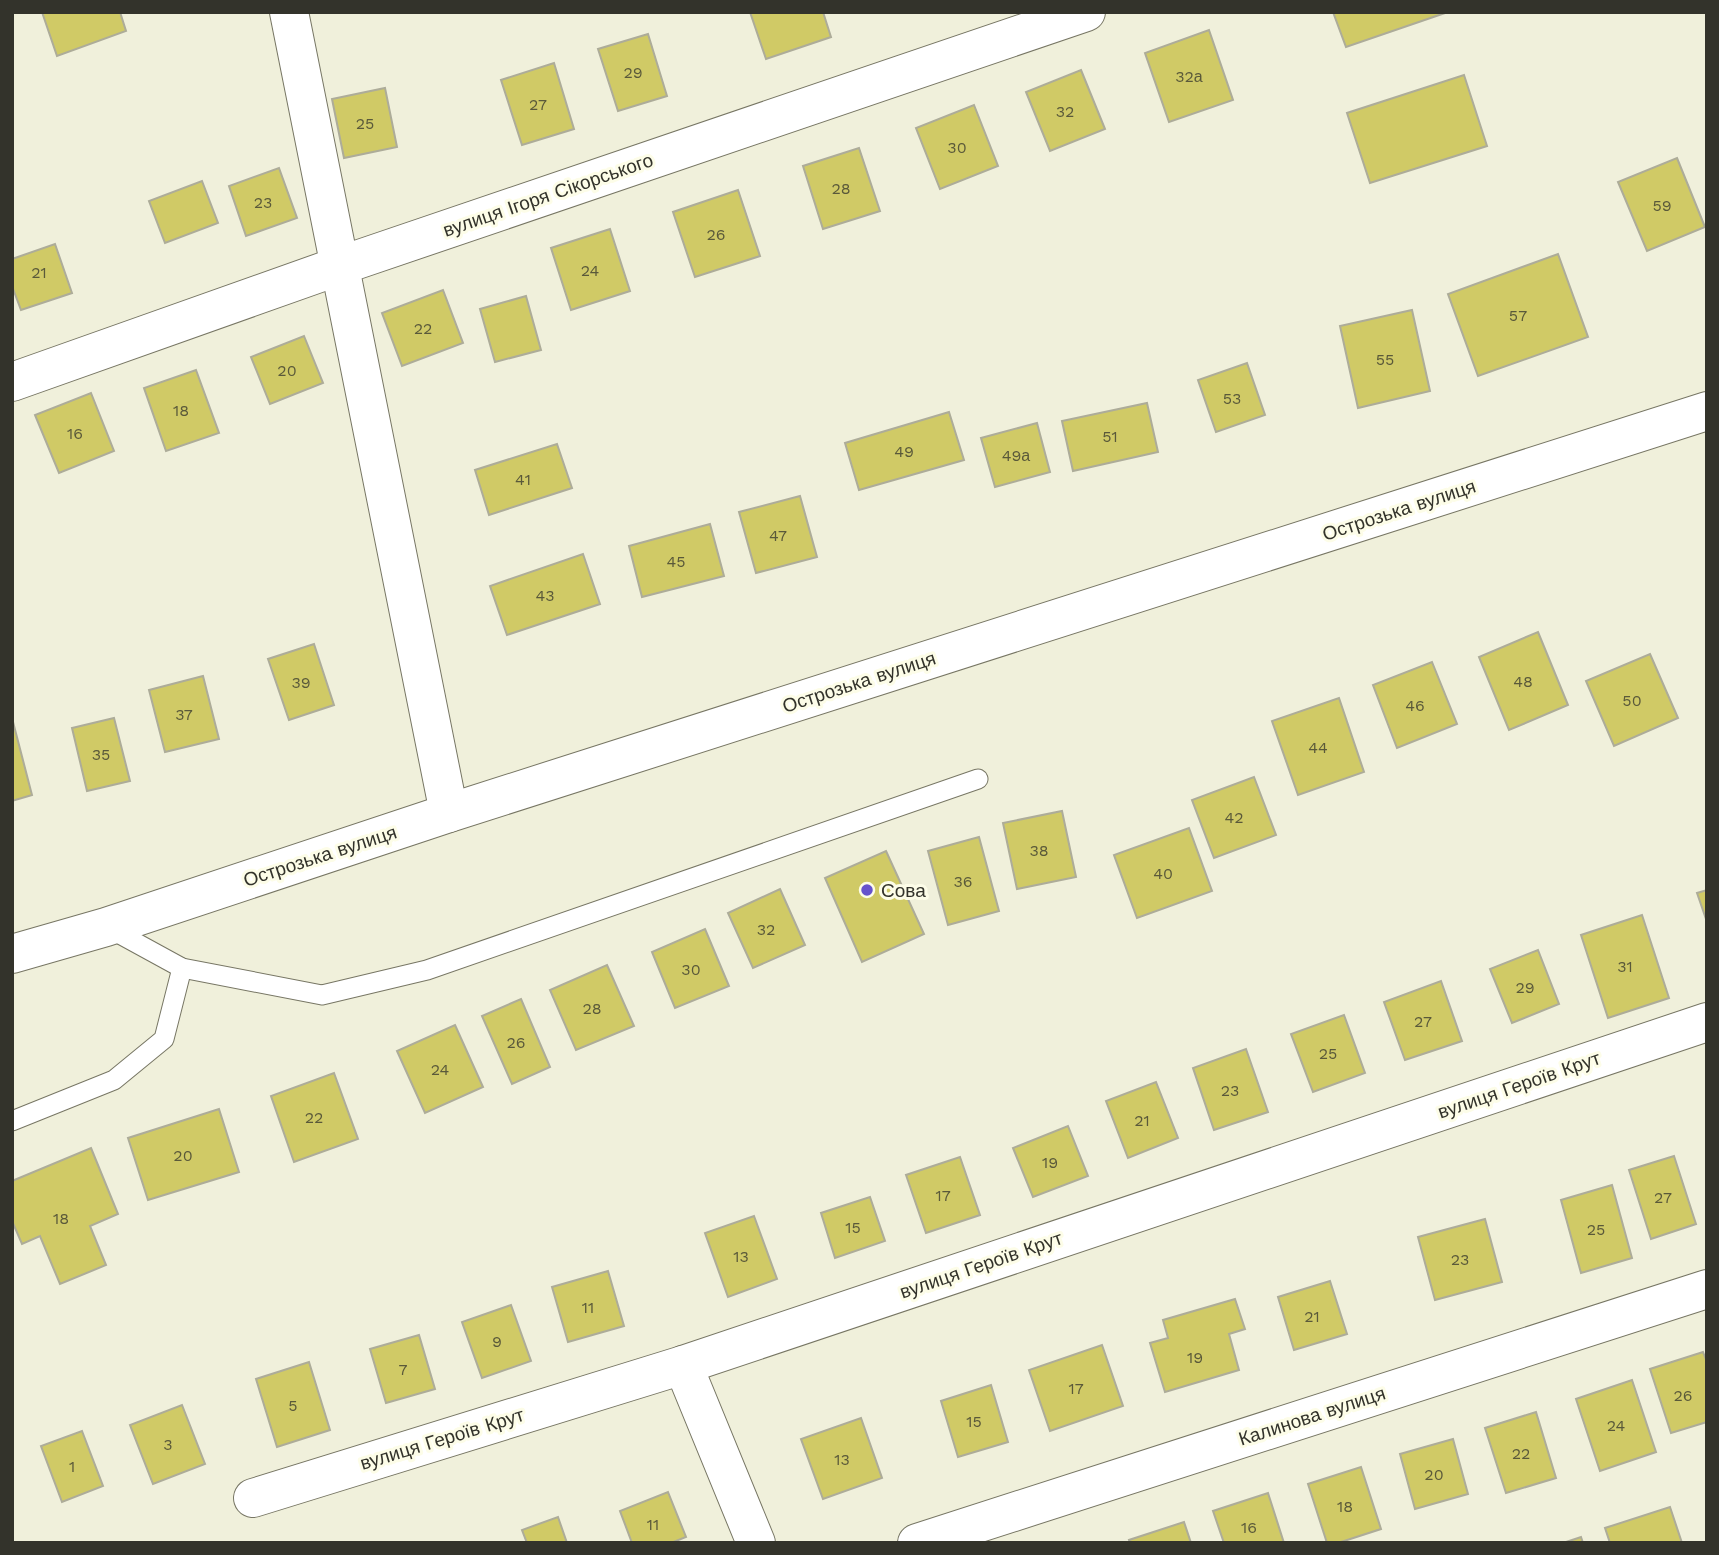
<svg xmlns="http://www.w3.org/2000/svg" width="1719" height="1555" font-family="'Work Sans',sans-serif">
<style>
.building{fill:#d0ca66;stroke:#adac99;stroke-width:2}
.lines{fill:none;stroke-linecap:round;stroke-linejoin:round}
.lane-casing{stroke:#777664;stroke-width:21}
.street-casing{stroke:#777664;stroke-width:40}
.secondary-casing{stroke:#777664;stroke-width:40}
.lane{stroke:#fff;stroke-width:19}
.street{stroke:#fff;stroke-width:38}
.secondary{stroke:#fff;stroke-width:38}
.poi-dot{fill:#6653cc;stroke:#fdfde8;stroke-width:2.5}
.labels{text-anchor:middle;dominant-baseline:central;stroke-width:6;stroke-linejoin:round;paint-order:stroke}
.number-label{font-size:16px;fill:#5a593a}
.street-label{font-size:19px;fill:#33332b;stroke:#fdfde8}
.poi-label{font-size:19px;fill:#33332b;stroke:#fdfde8;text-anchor:start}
</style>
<rect width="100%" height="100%" fill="#f0f0db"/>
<g class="building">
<polygon points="42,12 120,12 126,31 57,56"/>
<polygon points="750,12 823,12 831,37 766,59"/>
<polygon points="1333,12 1448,12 1346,47"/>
<polygon points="1209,30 1233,100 1169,122 1145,53"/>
<polygon points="648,34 667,96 618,111 598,49"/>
<polygon points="554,63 574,129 522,145 501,80"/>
<polygon points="1081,70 1105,129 1050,151 1026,92"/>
<polygon points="1464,75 1487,146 1370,183 1347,113"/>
<polygon points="385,88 397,147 344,158 332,99"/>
<polygon points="974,105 998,166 940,189 916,128"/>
<polygon points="859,148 880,211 823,229 803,166"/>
<polygon points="1677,158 1705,227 1647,251 1618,182"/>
<polygon points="279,168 297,218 246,236 229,186"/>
<polygon points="202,181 218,223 165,243 149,201"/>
<polygon points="738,190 760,256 695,277 673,212"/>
<polygon points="610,229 630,291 571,310 551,248"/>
<polygon points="55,244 72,293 21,310 12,286 12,259"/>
<polygon points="1558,254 1588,337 1478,376 1448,294"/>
<polygon points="443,290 463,343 402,366 382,313"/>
<polygon points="526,296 541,350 495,362 480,309"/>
<polygon points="1412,310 1430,391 1358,408 1340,326"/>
<polygon points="304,336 323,383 270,404 251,357"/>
<polygon points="1247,363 1265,415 1216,432 1198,380"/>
<polygon points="196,370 219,433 166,451 144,388"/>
<polygon points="91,393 114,451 59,473 35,415"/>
<polygon points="1147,403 1158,452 1073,471 1062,421"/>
<polygon points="949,412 964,460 859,490 845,443"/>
<polygon points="1037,423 1050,472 995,487 981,438"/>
<polygon points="557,444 572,488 489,515 475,470"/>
<polygon points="800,496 817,557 756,573 739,512"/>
<polygon points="710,524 724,576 642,597 629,546"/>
<polygon points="583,554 600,604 507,635 490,586"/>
<polygon points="1538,632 1568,705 1509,730 1479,657"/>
<polygon points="314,644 334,705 289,720 268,659"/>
<polygon points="1650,654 1678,718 1614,746 1586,681"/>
<polygon points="1432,662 1457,724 1397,748 1373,685"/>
<polygon points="203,676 219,739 165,752 149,690"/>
<polygon points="1339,698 1364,772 1298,795 1272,721"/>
<polygon points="12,718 32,795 12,801"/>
<polygon points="114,718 130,781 87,791 72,728"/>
<polygon points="1254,777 1276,835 1214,858 1192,800"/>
<polygon points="1062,811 1076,877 1017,889 1003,823"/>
<polygon points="1189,828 1212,891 1137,918 1114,855"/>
<polygon points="979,837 999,911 948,925 928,851"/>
<polygon points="886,851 924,934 862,962 825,878"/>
<polygon points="780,889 805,945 753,968 728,913"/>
<polygon points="1707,890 1707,922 1697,893"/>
<polygon points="1642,915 1669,998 1608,1018 1581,935"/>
<polygon points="705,929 729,986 675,1008 652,952"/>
<polygon points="1538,950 1559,1004 1512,1023 1490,969"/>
<polygon points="607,965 634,1026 576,1050 550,990"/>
<polygon points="1441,981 1462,1041 1405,1060 1384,1002"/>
<polygon points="521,999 550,1067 512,1084 482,1016"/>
<polygon points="1344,1015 1365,1073 1313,1092 1291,1034"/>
<polygon points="455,1025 483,1087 425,1113 397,1051"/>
<polygon points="1246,1049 1268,1112 1214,1130 1193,1068"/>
<polygon points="334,1073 358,1139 294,1162 271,1096"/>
<polygon points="1156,1082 1178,1138 1128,1158 1106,1101"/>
<polygon points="219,1109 239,1172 148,1200 128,1138"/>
<polygon points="1068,1126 1088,1176 1033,1197 1013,1148"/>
<polygon points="91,1148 118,1214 90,1226 106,1265 60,1284 40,1236 22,1244 12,1221 12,1181"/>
<polygon points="1674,1156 1696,1224 1651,1239 1629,1170"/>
<polygon points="960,1157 980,1215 926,1233 906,1175"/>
<polygon points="1612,1185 1632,1258 1581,1273 1561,1200"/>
<polygon points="870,1197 885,1241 835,1258 821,1213"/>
<polygon points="754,1216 777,1279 728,1297 705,1233"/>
<polygon points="1485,1219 1502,1282 1435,1300 1418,1237"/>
<polygon points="608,1271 624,1326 568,1342 552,1287"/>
<polygon points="1330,1281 1347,1334 1294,1350 1278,1297"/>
<polygon points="1235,1299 1245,1329 1229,1334 1239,1370 1165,1392 1150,1343 1168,1338 1163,1320"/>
<polygon points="511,1305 531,1361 482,1378 462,1322"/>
<polygon points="419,1335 435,1389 386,1403 370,1349"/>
<polygon points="1102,1345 1123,1406 1050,1431 1029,1370"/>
<polygon points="1703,1352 1707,1362 1707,1422 1671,1433 1650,1369"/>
<polygon points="309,1362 330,1430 277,1447 256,1379"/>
<polygon points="1632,1380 1656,1452 1600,1471 1576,1399"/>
<polygon points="991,1385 1008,1442 958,1457 941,1401"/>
<polygon points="182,1405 205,1464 153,1484 130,1425"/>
<polygon points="1536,1412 1556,1478 1506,1493 1485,1428"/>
<polygon points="861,1418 882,1478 823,1499 801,1439"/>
<polygon points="82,1431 103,1486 62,1502 41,1446"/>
<polygon points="1453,1439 1468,1494 1415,1509 1400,1454"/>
<polygon points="1361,1467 1381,1529 1338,1543 1327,1543 1308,1484"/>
<polygon points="668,1492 686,1537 671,1543 632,1543 620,1511"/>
<polygon points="1268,1493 1284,1543 1224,1543 1213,1511"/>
<polygon points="1670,1507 1682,1543 1610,1543 1605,1528"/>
<polygon points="558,1517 567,1543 527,1543 522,1530"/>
<polygon points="1184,1522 1191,1543 1130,1543 1129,1540"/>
<polygon points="1581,1537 1583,1543 1563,1543"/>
</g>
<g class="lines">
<defs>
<g id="lane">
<polyline points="107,927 182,968 322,995 427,970 978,779"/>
<polyline points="12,1121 114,1080 164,1039 182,968"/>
</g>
<g id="street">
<polyline points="289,12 449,813"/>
<polyline points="12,382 339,266 1086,12"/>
<polyline points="683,1365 756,1543"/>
<polyline points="253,1498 683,1365 1707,1022"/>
<polyline points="917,1543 1707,1289"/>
</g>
<polyline id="secondary" points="12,954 106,927 449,813 1707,411"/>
</defs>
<use href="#lane" class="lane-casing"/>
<use href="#street" class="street-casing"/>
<use href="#secondary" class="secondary-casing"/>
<use href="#lane" class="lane"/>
<use href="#street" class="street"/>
<use href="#secondary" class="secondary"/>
</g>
<circle class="poi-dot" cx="867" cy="890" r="7"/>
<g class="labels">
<g class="number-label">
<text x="633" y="72">29</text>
<text x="1189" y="76">32а</text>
<text x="538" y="104">27</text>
<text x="1065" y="111">32</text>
<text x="365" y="123">25</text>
<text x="957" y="147">30</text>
<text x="841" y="188">28</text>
<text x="263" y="202">23</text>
<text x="1662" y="205">59</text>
<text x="716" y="234">26</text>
<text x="590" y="270">24</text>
<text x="39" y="272">21</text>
<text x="1518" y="315">57</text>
<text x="423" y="328">22</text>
<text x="1385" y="359">55</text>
<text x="287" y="370">20</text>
<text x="1232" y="398">53</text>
<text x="181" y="410">18</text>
<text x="75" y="433">16</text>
<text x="1110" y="436">51</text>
<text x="904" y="451">49</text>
<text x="1016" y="455">49а</text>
<text x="523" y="479">41</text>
<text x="778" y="535">47</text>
<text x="676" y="561">45</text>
<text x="545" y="595">43</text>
<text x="1523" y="681">48</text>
<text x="301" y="682">39</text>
<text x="1632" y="700">50</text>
<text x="1415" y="705">46</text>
<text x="184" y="714">37</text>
<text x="1318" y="747">44</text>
<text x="101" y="754">35</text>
<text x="1234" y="817">42</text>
<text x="1039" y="850">38</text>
<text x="1163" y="873">40</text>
<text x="963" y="881">36</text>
<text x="766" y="929">32</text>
<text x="1625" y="966">31</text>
<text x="691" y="969">30</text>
<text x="1525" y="987">29</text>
<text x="592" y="1008">28</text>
<text x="1423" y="1021">27</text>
<text x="516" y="1042">26</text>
<text x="1328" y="1053">25</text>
<text x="440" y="1069">24</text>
<text x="1230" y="1090">23</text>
<text x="314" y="1117">22</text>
<text x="1142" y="1120">21</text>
<text x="183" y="1155">20</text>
<text x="1050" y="1162">19</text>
<text x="943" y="1195">17</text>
<text x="1663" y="1197">27</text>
<text x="61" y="1218">18</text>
<text x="853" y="1227">15</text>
<text x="1596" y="1229">25</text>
<text x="741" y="1256">13</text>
<text x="1460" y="1259">23</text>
<text x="588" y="1307">11</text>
<text x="1312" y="1316">21</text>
<text x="497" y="1341">9</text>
<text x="1195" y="1357">19</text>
<text x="403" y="1369">7</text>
<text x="1076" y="1388">17</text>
<text x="1683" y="1395">26</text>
<text x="293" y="1405">5</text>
<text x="974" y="1421">15</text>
<text x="1616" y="1425">24</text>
<text x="168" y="1444">3</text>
<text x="1521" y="1453">22</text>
<text x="842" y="1459">13</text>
<text x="72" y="1466">1</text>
<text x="1434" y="1474">20</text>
<text x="1345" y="1506">18</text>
<text x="653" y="1524">11</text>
<text x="1249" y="1527">16</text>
</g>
<g class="street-label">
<text transform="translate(548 195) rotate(-19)">вулиця Ігоря Сікорського</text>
<text transform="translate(1399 510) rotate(-18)">Острозька вулиця</text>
<text transform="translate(859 682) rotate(-18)">Острозька вулиця</text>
<text transform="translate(320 856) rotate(-18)">Острозька вулиця</text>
<text transform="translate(1519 1085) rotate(-19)">вулиця Героїв Крут</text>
<text transform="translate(981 1265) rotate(-19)">вулиця Героїв Крут</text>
<text transform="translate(1312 1416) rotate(-18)">Калинова вулиця</text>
<text transform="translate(442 1439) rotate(-17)">вулиця Героїв Крут</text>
</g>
<g class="poi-label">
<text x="881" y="890">Сова</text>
</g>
</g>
<rect width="1719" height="1555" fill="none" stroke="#33332b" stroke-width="28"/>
</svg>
